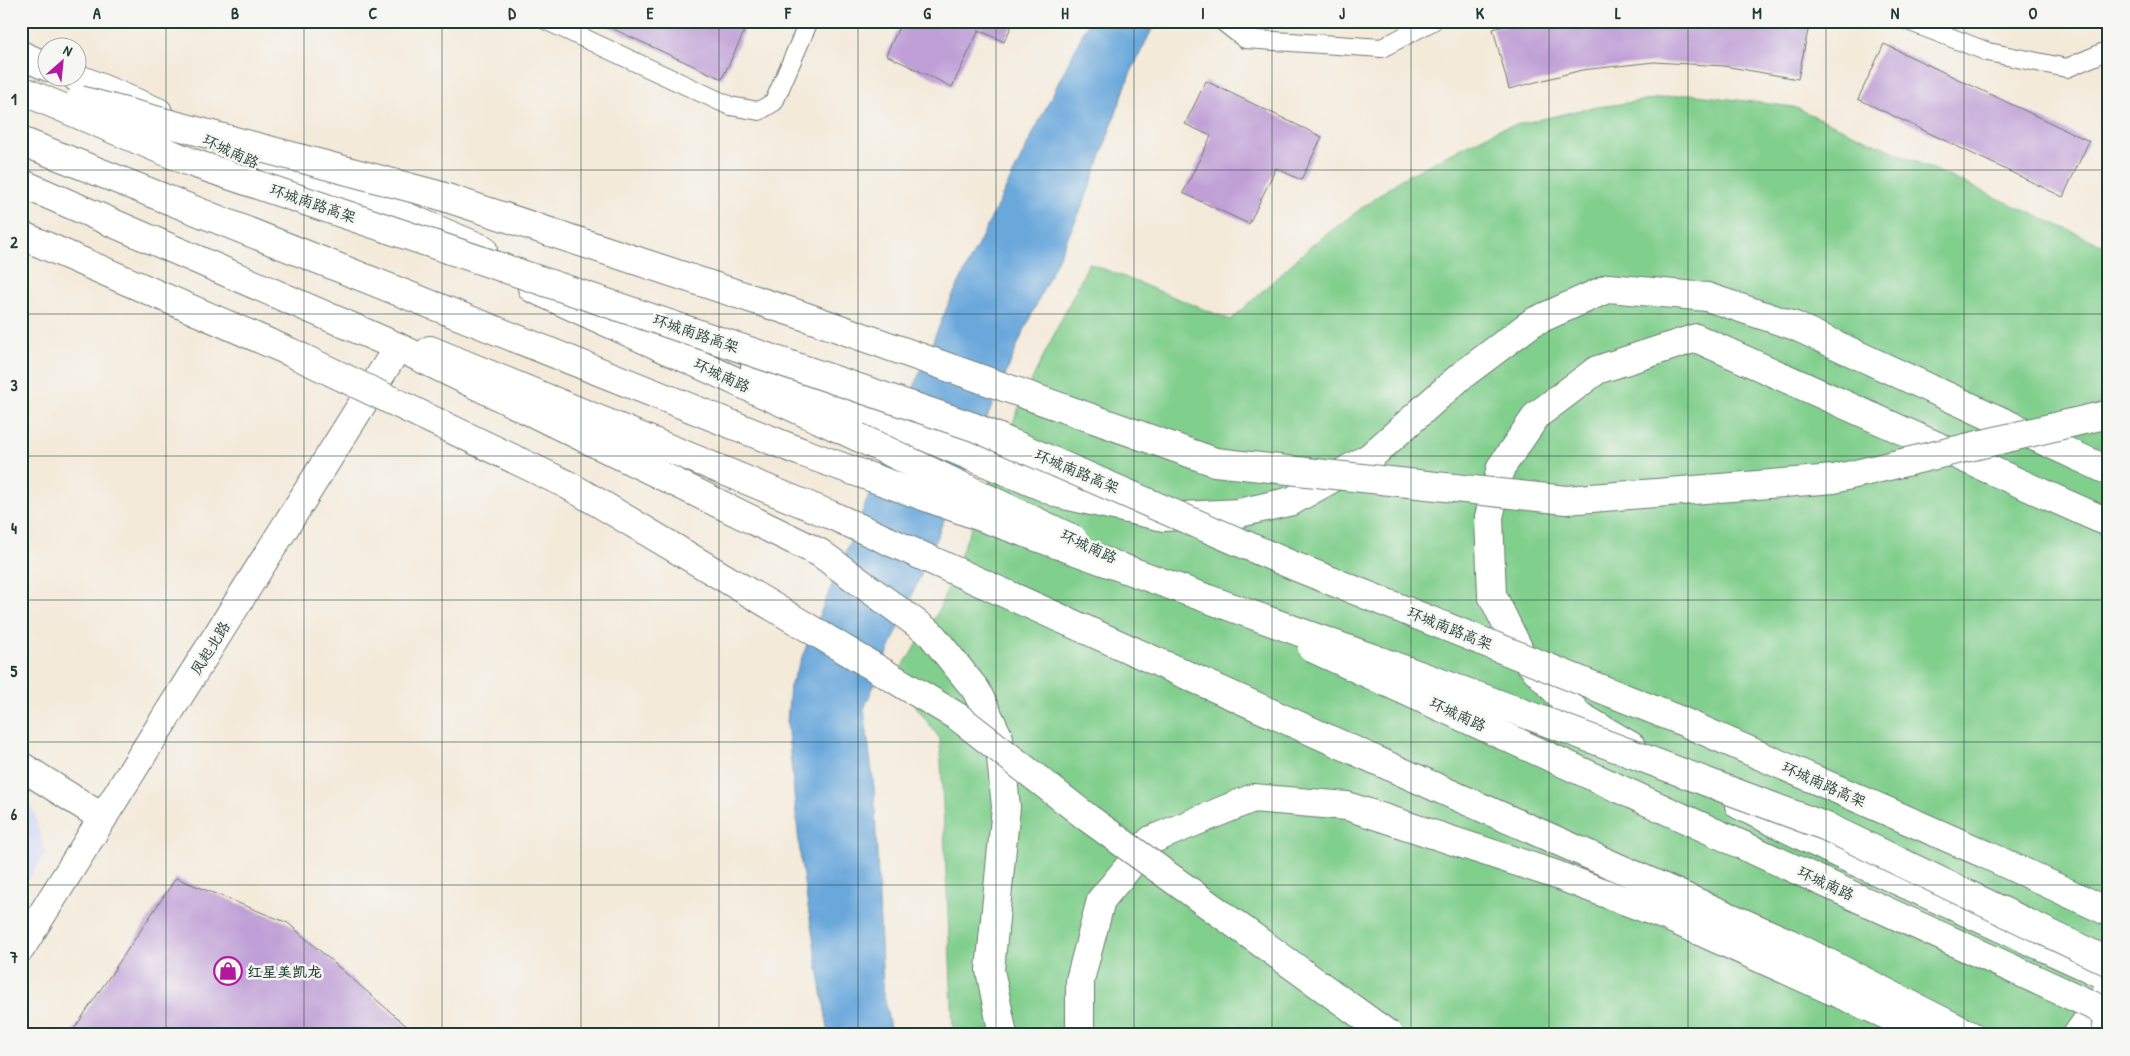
<svg xmlns="http://www.w3.org/2000/svg" width="2130" height="1056" font-family="'Patrick Hand','LXGW WenKai TC',sans-serif">
<style>
.built{fill:#d4d8f9}
.green{fill:#81cf8d;stroke:#508660}
.water{fill:#6aa8dc;stroke:#447288}
.building{fill:#bf9fd6}
.lines{fill:none;stroke-linecap:round;stroke-linejoin:round}
.service-casing{stroke:#6a7a6e;stroke-width:20}
.minor-casing{stroke:#6a7a6e;stroke-width:30}
.primary-casing{stroke:#6a7a6e;stroke-width:30}
.trunk-casing{stroke:#6a7a6e;stroke-width:30}
.service{stroke:#fff;stroke-width:18}
.minor{stroke:#fff;stroke-width:28}
.primary{stroke:#fff;stroke-width:28}
.trunk{stroke:#fff;stroke-width:28}
.primary-bridge-casing{stroke:#6a7a6e;stroke-width:30;stroke-linecap:butt}
.trunk-bridge-casing{stroke:#6a7a6e;stroke-width:30;stroke-linecap:butt}
.primary-bridge{stroke:#fff;stroke-width:28}
.trunk-bridge{stroke:#fff;stroke-width:28}
.grid{fill:none;stroke:#1f3d34;stroke-width:1;stroke-opacity:0.55}
.labels{text-anchor:middle;dominant-baseline:central;stroke-width:5;stroke-linejoin:round;paint-order:stroke}
.street-label{font-size:15px;fill:#1f3d34;stroke:#f6f6f2}
.poi-label{font-size:15px;font-weight:bold;fill:#1f3d34;stroke:#f6f6f2;text-anchor:start}
.neatline{fill:none;stroke:#1f3d34;stroke-width:2}
.grid-label{font-size:16px;text-anchor:middle;font-weight:bold;fill:#1f3d34}
</style>
<rect width="100%" height="100%" fill="#f6f6f2"/>
<filter id="ink" filterUnits="userSpaceOnUse"><feTurbulence type="fractalNoise" baseFrequency=".02" numOctaves="2"/><feDisplacementMap in="SourceGraphic" scale="10" xChannelSelector="R" yChannelSelector="G"/><feConvolveMatrix kernelMatrix="1 2 1 2 8 2 1 2 1" color-interpolation-filters="sRGB"/></filter>
<filter id="wash" filterUnits="userSpaceOnUse"><feTurbulence type="fractalNoise" baseFrequency=".0096" numOctaves="4" result="noise"/><feDisplacementMap in="SourceGraphic" scale="20" xChannelSelector="R" yChannelSelector="G"/><feGaussianBlur stdDeviation="1.12" result="paint"/><feColorMatrix in="noise" values="0 0 0 0 0 0 0 0 0 0 0 0 0 0 0 0 0 1.4 0 .05"/><feComposite in="paint" operator="in"/></filter>
<g filter="url(#wash)">
<rect width="100%" height="100%" fill="#f4eada"/>
<polygon class="built" points="21,797 34,811 45,854 21,891"/>
<polygon class="green" points="1689,94 1794,107 2109,248 2109,1035 956,1035 953,1026 940,739 895,678 938,612 1022,400 1089,263 1231,320 1312,245 1401,179 1499,129 1585,109"/>
<polygon class="water" points="1089,21 1156,21 1130,74 1084,203 1022,335 864,709 874,787 883,988 891,1035 829,1035 801,864 787,722 790,686 948,305"/>
<g id="blocks">
<g class="building">
<polygon points="596,21 721,21 744,32 722,79"/>
<polygon points="902,21 1014,21 1004,42 979,30 952,87 886,55"/>
<polygon points="1524,21 1810,21 1798,79 1724,66 1654,62 1582,70 1509,89 1493,29"/>
<polygon points="1884,44 2089,141 2063,197 1858,99"/>
<polygon points="1206,81 1322,137 1301,180 1276,168 1249,224 1183,193 1211,136 1185,124"/>
<polygon points="176,878 288,923 417,1035 70,1035"/>
</g>
</g>
</g>
<g filter="url(#ink)">
<use href="#blocks" fill-opacity="0" stroke="#6a7a6e" stroke-width="1"/>
<g class="lines">
<defs>
<g id="service">
<polyline points="547,21 730,106 759,111 774,102 809,21"/>
<polyline points="1222,21 1245,39 1382,48 1433,21"/>
<polyline points="1908,21 1988,52 2067,68 2109,50"/>
</g>
<g id="minor">
<polyline points="21,766 103,818"/>
<polyline points="21,948 398,347"/>
</g>
<g id="primary">
<polyline points="21,55 48,67"/>
<polyline points="77,78 158,112"/>
<polyline points="269,159 483,249"/>
<polyline points="532,288 858,437"/>
<polyline points="430,350 831,515 1442,790 1789,943 1970,1035"/>
<polyline points="755,365 1060,494 1164,517 1239,513 1292,501 1370,457 1461,376 1533,322 1609,288 1707,297 1795,326 2109,471"/>
<polyline points="1631,746 1580,716 1521,654 1492,595 1489,517 1501,467 1537,415 1597,370 1696,338 2109,523"/>
<polyline points="1739,805 1837,853 2109,977"/>
<polyline points="1080,1035 1080,980 1101,900 1151,840 1253,798 1347,806 1554,874 1668,917 1931,1035"/>
<polyline points="2077,1035 2109,989"/>
</g>
<polyline id="trunk" points="21,183 398,347 820,553 931,634 976,690 999,738 1006,807 990,970 1003,1035"/>
</defs>
<use href="#service" class="service-casing"/>
<use href="#minor" class="minor-casing"/>
<use href="#primary" class="primary-casing"/>
<use href="#trunk" class="trunk-casing"/>
<use href="#service" class="service"/>
<use href="#minor" class="minor"/>
<use href="#primary" class="primary"/>
<use href="#trunk" class="trunk"/>
<defs>
<g id="primary-bridge">
<polyline points="858,437 1073,539"/>
<polyline points="1312,648 2109,1013"/>
</g>
<g id="trunk-bridge">
<polyline points="21,90 190,162 974,427 1294,566 1679,720 1987,855 2109,912"/>
<polyline points="80,100 438,195 801,315 1215,462 1566,500 1834,479 2109,414"/>
<polyline points="21,141 801,452 1480,697 1827,827 2109,962"/>
<polyline points="21,235 290,352 566,484 599,503 958,717 1088,818 1389,1035"/>
<polyline points="2106,1035 2109,1008"/>
</g>
</defs>
<use href="#primary-bridge" class="primary-bridge-casing"/>
<use href="#trunk-bridge" class="trunk-bridge-casing"/>
<use href="#primary-bridge" class="primary-bridge"/>
<use href="#trunk-bridge" class="trunk-bridge"/>
</g>
</g>
<path class="grid" d="M 166,21 L 166,1035M 304,21 L 304,1035M 442,21 L 442,1035M 581,21 L 581,1035M 719,21 L 719,1035M 858,21 L 858,1035M 996,21 L 996,1035M 1134,21 L 1134,1035M 1272,21 L 1272,1035M 1411,21 L 1411,1035M 1549,21 L 1549,1035M 1688,21 L 1688,1035M 1826,21 L 1826,1035M 1964,21 L 1964,1035M 21,170 L 2109,170M 21,314 L 2109,314M 21,456 L 2109,456M 21,600 L 2109,600M 21,742 L 2109,742M 21,885 L 2109,885"/>
<defs>
<symbol id="shop-ring" viewBox="-11 -11 22 22"><circle r="9.5" fill="#f6f6f2" stroke="#b5179e" stroke-width="1.5"/><path d="M-5-2.5h2.3a2.7 3.5 0 0 1 5.4 0H5L5.5 6h-11ZM-1.5-2.5h3a1.5 2.3 0 0 0-3 0Z" fill="#b5179e"/></symbol>
</defs>
<g fill-rule="evenodd">
<use href="#shop-ring" x="212" y="955" width="32" height="32"/>
</g>
<g class="labels">
<g class="street-label">
<text transform="translate(231 151) rotate(25)">环城南路</text>
<text transform="translate(313 203) rotate(19)">环城南路高架</text>
<text transform="translate(696 333) rotate(19)">环城南路高架</text>
<text transform="translate(722 375) rotate(25)">环城南路</text>
<text transform="translate(1077 471) rotate(23)">环城南路高架</text>
<text transform="translate(1089 546) rotate(25)">环城南路</text>
<text transform="translate(1450 628) rotate(22)">环城南路高架</text>
<text transform="translate(210 648) rotate(-58)">凤起北路</text>
<text transform="translate(1458 714) rotate(25)">环城南路</text>
<text transform="translate(1824 784) rotate(24)">环城南路高架</text>
<text transform="translate(1826 883) rotate(25)">环城南路</text>
</g>
<g class="poi-label">
<text x="247" y="971">红星美凯龙</text>
</g>
</g>
<rect width="2130" height="1056" fill="none" stroke="#f6f6f2" stroke-width="55"/>
<g transform="translate(62 62) rotate(27)"><circle r="24" fill="#f6f6f2" stroke="#a0aca6"/>
<path d="M0-4L9 19L0 12L-9 19Z" fill="#b5179e"/>
<text y="-8" font-size="14" font-weight="bold" text-anchor="middle" fill="#1f3d34">N</text>
</g>
<rect x="28" y="28" width="2074" height="1000" class="neatline"/>
<g class="grid-label">
<text x="97" y="19">A</text>
<text x="235" y="19">B</text>
<text x="373" y="19">C</text>
<text x="512" y="19">D</text>
<text x="650" y="19">E</text>
<text x="788" y="19">F</text>
<text x="927" y="19">G</text>
<text x="1065" y="19">H</text>
<text x="1203" y="19">I</text>
<text x="1342" y="19">J</text>
<text x="1480" y="19">K</text>
<text x="1618" y="19">L</text>
<text x="1757" y="19">M</text>
<text x="1895" y="19">N</text>
<text x="2033" y="19">O</text>
<text x="14" y="105">1</text>
<text x="14" y="248">2</text>
<text x="14" y="391">3</text>
<text x="14" y="534">4</text>
<text x="14" y="677">5</text>
<text x="14" y="820">6</text>
<text x="14" y="963">7</text>
</g>
</svg>
